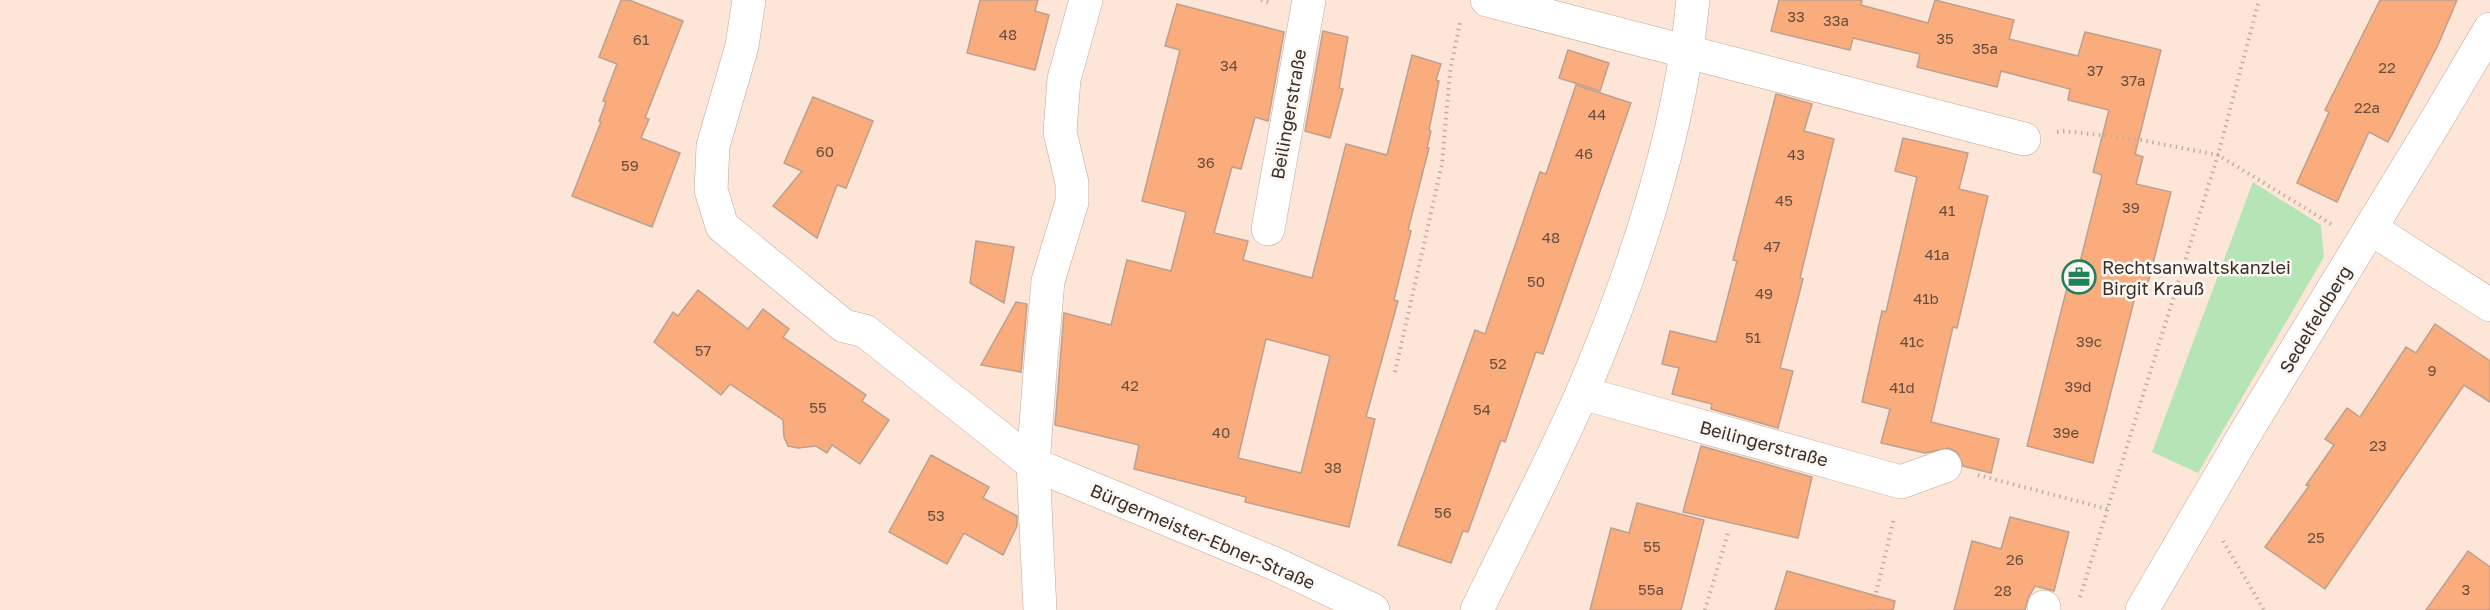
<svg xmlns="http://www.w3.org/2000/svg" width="2490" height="610" font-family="'Golos Text',sans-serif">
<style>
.green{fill:#b5e5b6}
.building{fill:#faac7c;stroke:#bca090;stroke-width:1.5;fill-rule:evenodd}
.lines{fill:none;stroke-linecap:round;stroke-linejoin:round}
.minor-casing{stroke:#c3a897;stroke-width:34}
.path{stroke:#c1aea1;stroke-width:4;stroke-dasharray:1.5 4.5;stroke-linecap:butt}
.minor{stroke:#fff;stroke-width:33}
.labels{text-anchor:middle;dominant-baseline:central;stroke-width:5;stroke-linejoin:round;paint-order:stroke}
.number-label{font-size:15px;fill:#6a4e3d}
.street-label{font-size:18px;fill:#3a2f28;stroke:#fdf7f3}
.poi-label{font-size:18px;fill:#3a2f28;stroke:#fdf7f3;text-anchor:start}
</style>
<rect width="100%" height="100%" fill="#fde6d7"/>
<polygon class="green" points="2253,182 2321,225 2324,257 2198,473 2152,452"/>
<g class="building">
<polygon points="621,0 629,0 683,21 645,118 649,119 641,138 680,153 652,227 572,196 601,122 599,121 606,102 603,101 617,64 599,57"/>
<polygon points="980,0 1038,0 1035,11 1049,15 1035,70 967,53"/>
<polygon points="1779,0 1862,0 1861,5 1928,23 1935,0 2014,20 2009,39 2078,56 2085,32 2161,50 2135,154 2143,157 2136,184 2171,192 2148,283 2139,281 2093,463 2027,446 2073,264 2079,266 2102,175 2093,172 2109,110 2068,100 2070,89 2001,71 1997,87 1917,67 1920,54 1853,38 1850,50 1771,31"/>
<polygon points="2380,0 2457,0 2438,45 2388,142 2369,132 2337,202 2297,183 2329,112 2325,110"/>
<path d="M 1177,4 L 1284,32 L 1268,121 L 1255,117 L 1241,169 L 1232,167 L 1214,233 L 1248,241 L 1243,260 L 1312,278 L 1346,144 L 1387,155 L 1412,55 L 1441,64 L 1436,80 L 1439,81 L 1429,130 L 1431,131 L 1427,148 L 1429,148 L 1408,230 L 1411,231 L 1394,300 L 1398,301 L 1366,417 L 1375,419 L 1349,527 L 1245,502 L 1246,497 L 1134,469 L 1139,445 L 1055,425 L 1064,313 L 1111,325 L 1127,260 L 1171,271 L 1186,212 L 1142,201 L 1180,50 L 1165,46 ZM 1266,339 L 1330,356 L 1301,473 L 1238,458 Z"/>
<polygon points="1323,31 1348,37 1339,88 1343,89 1330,138 1305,131"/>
<polygon points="1568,50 1609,63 1600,91 1559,78"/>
<polygon points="1576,85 1631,103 1543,354 1536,352 1505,442 1501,440 1468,532 1463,531 1451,563 1398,545 1475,330 1485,334 1540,172 1546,174"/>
<polygon points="1776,94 1812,104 1804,131 1834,139 1800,278 1803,279 1780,368 1793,371 1778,428 1711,409 1712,404 1672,394 1679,368 1662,364 1670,331 1716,342 1737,261 1733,260"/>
<polygon points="813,97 873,121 846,188 837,185 817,238 773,206 802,171 784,163"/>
<polygon points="1903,138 1968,153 1959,189 1988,196 1957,328 1953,327 1931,422 1999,439 1991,473 1963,466 1957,452 1949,448 1925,453 1881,443 1890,409 1862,402 1882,311 1886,312 1917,177 1895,171"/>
<polygon points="976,241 1014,247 1004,303 970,283"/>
<polygon points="698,290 748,329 763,309 789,329 783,337 866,395 862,401 889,420 860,464 832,445 827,453 816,446 798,448 788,446 784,437 783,420 730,384 721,395 654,342 673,312 678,316"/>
<polygon points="1016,302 1027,304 1021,372 981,365"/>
<polygon points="2435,324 2490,361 2490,402 2464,385 2325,589 2265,547 2309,486 2306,485 2334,445 2325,439 2347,408 2360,417 2406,347 2416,353"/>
<polygon points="1701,446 1812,477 1798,538 1683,512"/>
<polygon points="931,455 989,487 983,498 1017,516 1017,526 1003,555 964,533 947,564 889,532"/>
<polygon points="1637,503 1704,520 1681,610 1590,610 1611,528 1629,533"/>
<polygon points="2010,517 2069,532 2054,591 2035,586 2028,598 2025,610 1954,610 1972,541 2001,549"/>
<polygon points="2468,551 2490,567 2490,610 2426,610"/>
<polygon points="1787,571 1895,601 1893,610 1775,610"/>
</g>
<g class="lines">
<defs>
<g id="minor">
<polyline points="749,0 742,46 713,146 711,190 722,226 844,326 865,331 1033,464 1273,563 1373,610"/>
<polyline points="1487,0 2024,139"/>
<polyline points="2370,228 2490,305"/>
<polyline points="1268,229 1309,0"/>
<polyline points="1582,393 1901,482 1945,466"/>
<polyline points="1040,610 1033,464 1040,371 1048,281 1072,202 1072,183 1060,132 1064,79 1086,0"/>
<path d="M 1477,610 C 1512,538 1550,466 1582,393 C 1635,270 1680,133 1693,0"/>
<polyline points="2044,610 2044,607"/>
<polyline points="2142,610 2246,432 2437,119 2490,29"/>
</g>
</defs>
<use href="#minor" class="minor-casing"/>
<g class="path">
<polyline points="1261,0 1271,3"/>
<polyline points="2057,132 2065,131 2141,140 2218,155 2331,224"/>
<polyline points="1395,372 1442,164 1450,72 1460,22"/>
<polyline points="1978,475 2107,509"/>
<polyline points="2223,541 2264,610"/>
<polyline points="2080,597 2218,155 2259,0"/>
<polyline points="1705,610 1729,530"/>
<polyline points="1872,610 1894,518"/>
</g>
<use href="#minor" class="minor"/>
</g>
<defs>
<symbol id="office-ring" viewBox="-11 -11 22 22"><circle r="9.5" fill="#fdf7f3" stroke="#21825a" stroke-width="1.5"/><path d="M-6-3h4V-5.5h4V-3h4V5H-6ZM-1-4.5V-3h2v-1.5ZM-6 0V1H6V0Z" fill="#21825a"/></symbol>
</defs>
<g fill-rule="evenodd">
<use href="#office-ring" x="2060" y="258" width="38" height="38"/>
</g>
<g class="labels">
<g class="number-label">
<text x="1796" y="16">33</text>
<text x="1836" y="20">33a</text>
<text x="1008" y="34">48</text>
<text x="1945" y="38">35</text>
<text x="641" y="39">61</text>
<text x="1985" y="48">35a</text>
<text x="1229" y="65">34</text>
<text x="2387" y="67">22</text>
<text x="2095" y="70">37</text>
<text x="2133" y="80">37a</text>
<text x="2367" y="107">22a</text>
<text x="1597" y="114">44</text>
<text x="825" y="151">60</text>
<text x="1584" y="153">46</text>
<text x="1796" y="154">43</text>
<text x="1206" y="162">36</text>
<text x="630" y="165">59</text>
<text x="1784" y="200">45</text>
<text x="2131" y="207">39</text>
<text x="1947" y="210">41</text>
<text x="1551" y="237">48</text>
<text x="1772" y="246">47</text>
<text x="1937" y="254">41a</text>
<text x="1536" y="281">50</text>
<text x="1764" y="293">49</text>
<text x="1926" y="298">41b</text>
<text x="1753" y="337">51</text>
<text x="1912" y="341">41c</text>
<text x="2089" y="341">39c</text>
<text x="703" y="350">57</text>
<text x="1498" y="363">52</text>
<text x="2432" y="370">9</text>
<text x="1130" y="385">42</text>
<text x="2078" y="386">39d</text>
<text x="1902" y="387">41d</text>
<text x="818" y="407">55</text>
<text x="1482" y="409">54</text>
<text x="1221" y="432">40</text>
<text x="2066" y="432">39e</text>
<text x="2378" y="445">23</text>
<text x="1333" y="467">38</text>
<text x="1443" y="512">56</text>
<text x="936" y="515">53</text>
<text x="2316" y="537">25</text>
<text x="1652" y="546">55</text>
<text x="2015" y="559">26</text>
<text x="1651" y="589">55a</text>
<text x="2466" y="589">3</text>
<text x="2003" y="590">28</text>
</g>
<g class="street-label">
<text transform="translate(1288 114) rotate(-80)">Beilingerstraße</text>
<text transform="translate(2315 319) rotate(-59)">Sedelfeldberg</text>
<text transform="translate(1764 443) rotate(15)">Beilingerstraße</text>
<text transform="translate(1203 536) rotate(23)">Bürgermeister-Ebner-Straße</text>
</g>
<g class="poi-label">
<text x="2102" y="267">Rechtsanwaltskanzlei<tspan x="2102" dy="21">Birgit Krauß</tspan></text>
</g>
</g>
</svg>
